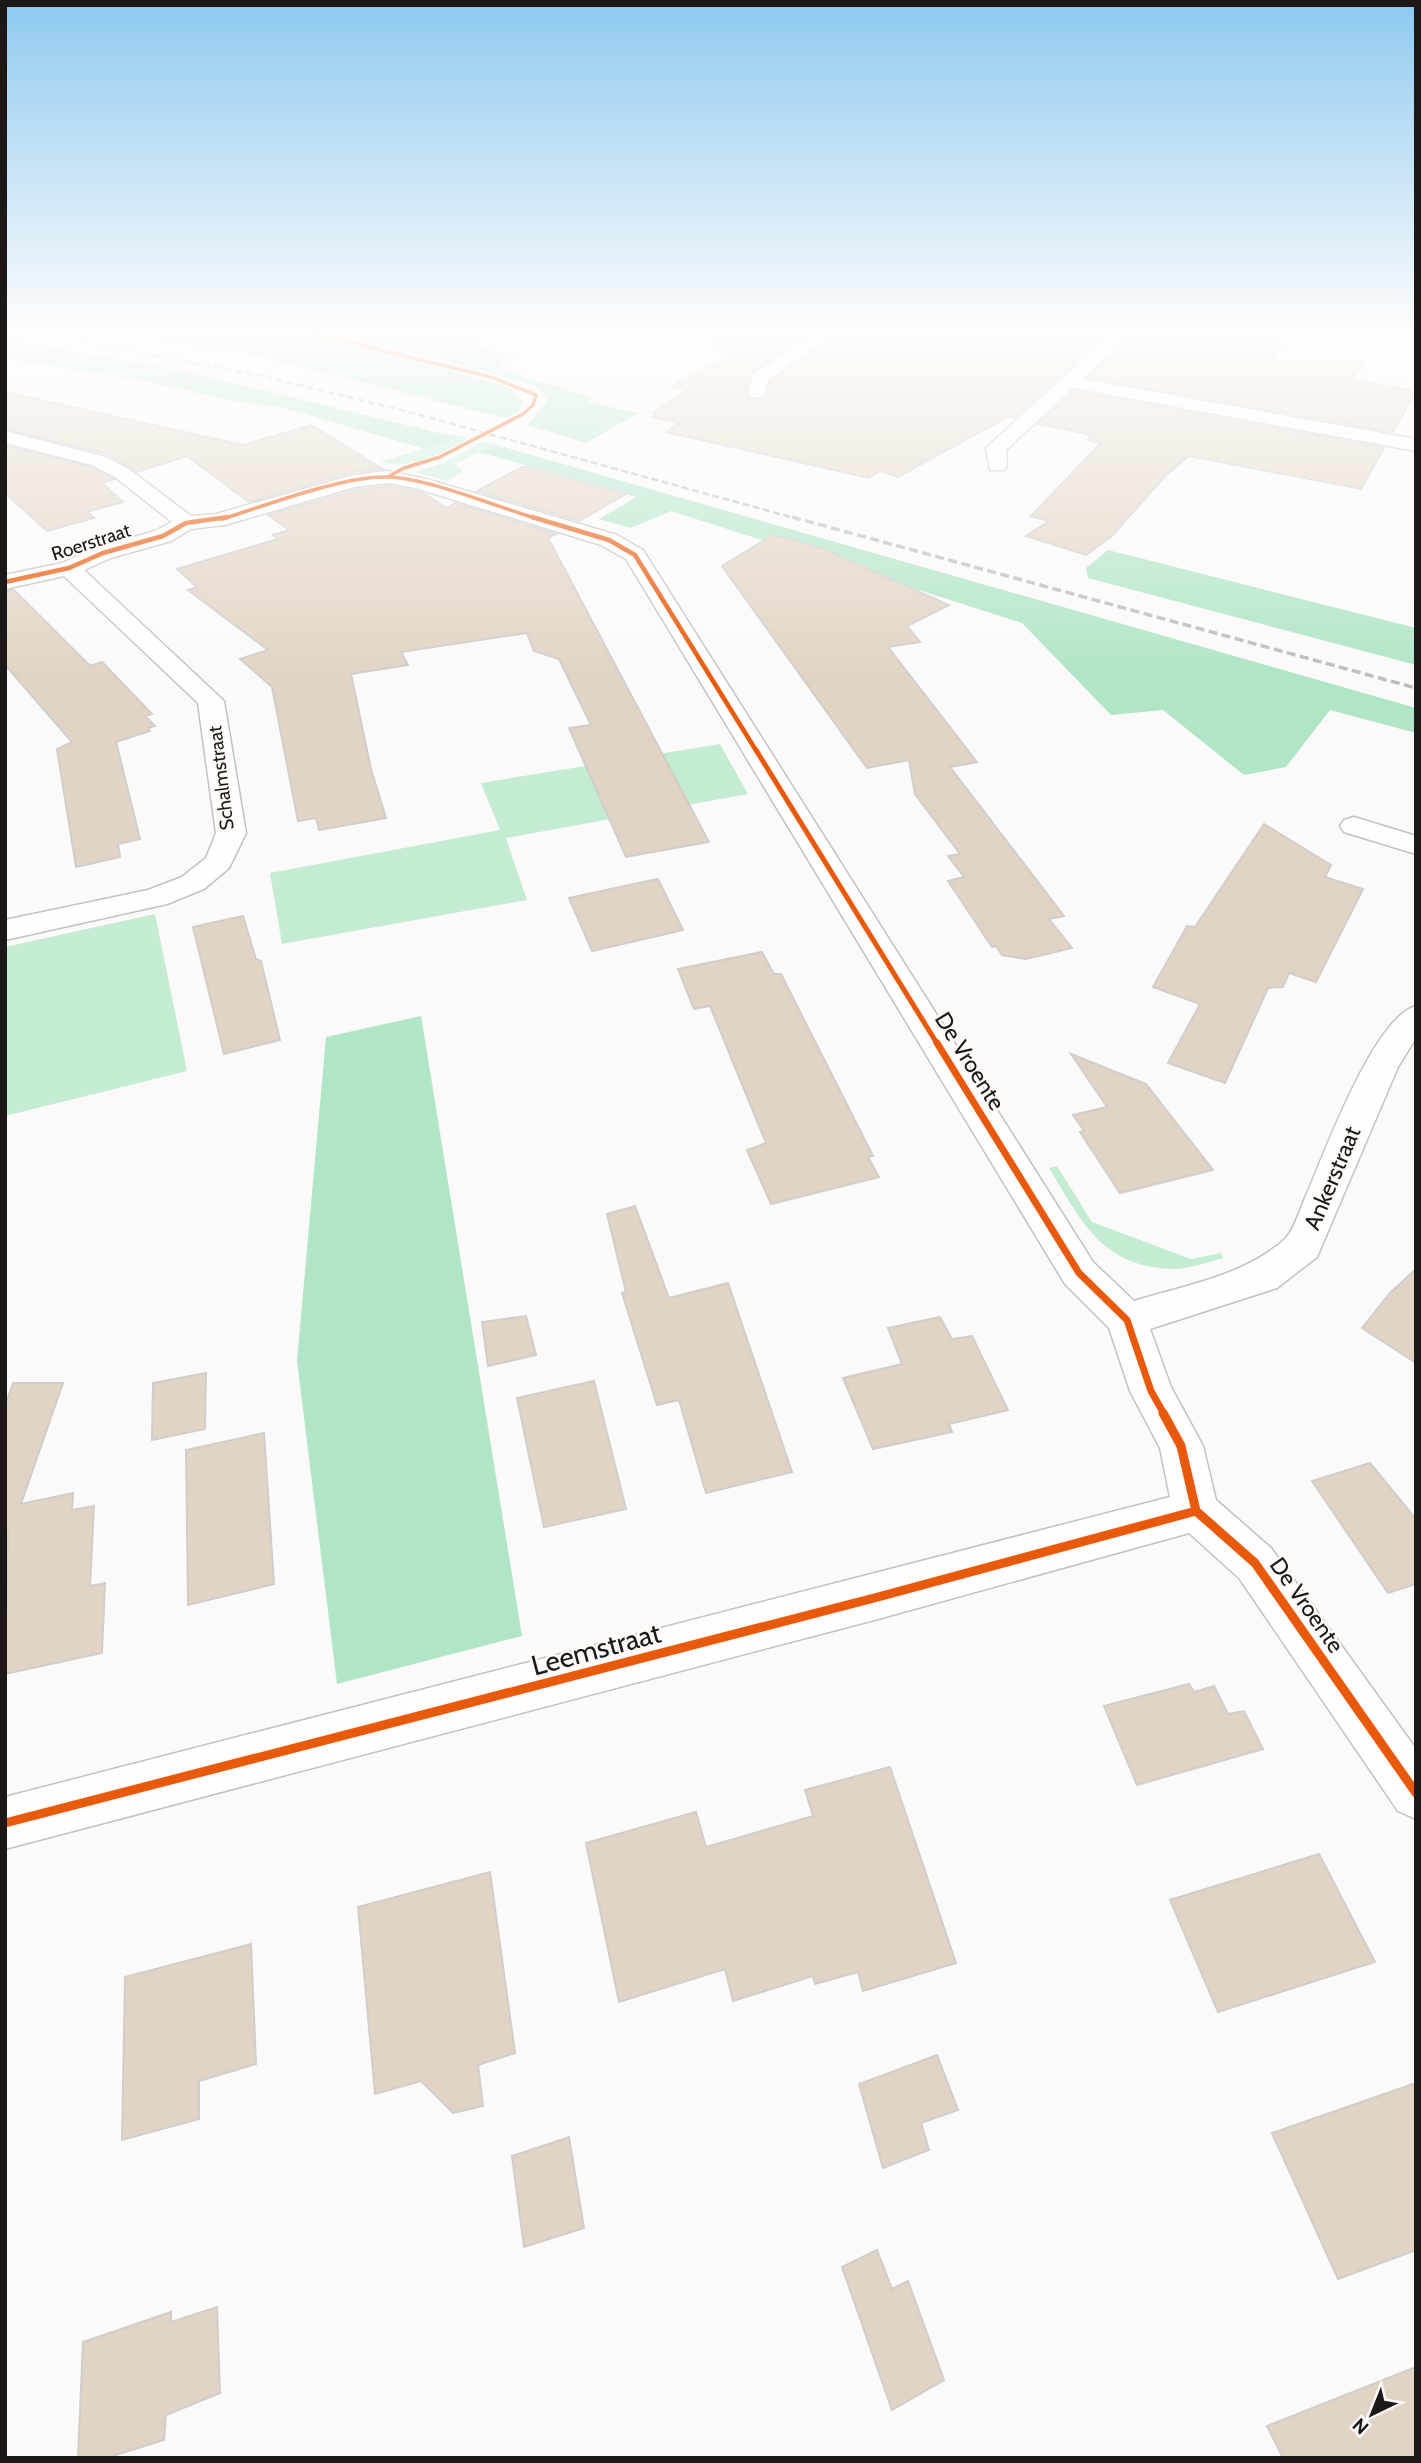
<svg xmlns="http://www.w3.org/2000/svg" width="1421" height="2463" font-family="Cabin,sans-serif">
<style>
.green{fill:#c4ecd3}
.forest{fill:#b0e5c6}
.building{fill:#e2d4c4;stroke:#d0cdcb;stroke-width:2}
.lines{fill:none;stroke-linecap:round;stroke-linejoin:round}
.street-casing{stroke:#c4c1bf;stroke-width:3}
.street{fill:#fffefe;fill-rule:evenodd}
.rail-far1{stroke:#bebdbc;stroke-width:2.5;stroke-dasharray:7 3.5;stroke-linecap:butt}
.rail{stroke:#bebdbc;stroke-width:3.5;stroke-dasharray:9 4.5;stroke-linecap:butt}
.cycleway-far4-casing{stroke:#fef9f6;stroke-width:5}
.cycleway-far3-casing{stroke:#fef9f6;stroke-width:7}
.cycleway-far2-casing{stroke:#fef9f6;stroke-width:9}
.cycleway-far1-casing{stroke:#fef9f6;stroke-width:11}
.cycleway-casing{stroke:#fef9f6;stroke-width:13}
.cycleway-far4{stroke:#e8590c;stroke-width:3.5}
.cycleway-far3{stroke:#e8590c;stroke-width:4.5}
.cycleway-far2{stroke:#e8590c;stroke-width:5}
.cycleway-far1{stroke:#e8590c;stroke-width:7}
.cycleway{stroke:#e8590c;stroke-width:9}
.labels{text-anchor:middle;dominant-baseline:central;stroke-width:5;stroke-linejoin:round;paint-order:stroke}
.far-street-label{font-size:19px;fill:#1d1816;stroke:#fef9f6}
.street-label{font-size:23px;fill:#1d1816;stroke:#fef9f6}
.near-street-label{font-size:28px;fill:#1d1816;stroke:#fef9f6}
</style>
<rect width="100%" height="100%" fill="#fcfaf8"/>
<g class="green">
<path d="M 439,432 L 471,438 C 443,452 412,471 380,462 L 458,438 Z"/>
<polygon points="483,441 493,444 454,465 461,469 461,473 447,481 414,472 444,463"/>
<polygon points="720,744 748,794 506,838 527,900 282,944 270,873 500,830 481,783"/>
<polygon points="155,914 187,1071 5,1116 5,947"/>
<path d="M 1057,1166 L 1092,1222 L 1191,1259 L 1221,1253 L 1223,1258 C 1208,1262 1190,1269 1175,1269 C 1102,1268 1082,1222 1049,1168 Z"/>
</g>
<g class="forest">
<polygon points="112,333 286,333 365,347 505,386 518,393 523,402 518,413 503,418 242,352"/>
<polygon points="328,333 368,333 392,340 407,333 496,333 474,346 516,355 498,368 592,398 588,402 638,413 586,443 527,425 548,400 535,386 382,343"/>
<polygon points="5,339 194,373 459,438 425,449 288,409 218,398 142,380 5,359"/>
<polygon points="493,444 1416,708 1416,733 1330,710 1286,767 1244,775 1163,710 1111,715 1022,623 671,511 631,528 599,519 636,497 479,452"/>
<polygon points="1108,550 1416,628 1416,665 1088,578 1086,568"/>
<polygon points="421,1016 522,1636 337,1684 297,1361 326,1037"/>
</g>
<g class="building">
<polygon points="713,332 810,332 752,372 745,392 750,400 766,399 770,382 836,332 1109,332 1014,418 1007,417 898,477 880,471 869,478 666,432 679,423 652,417 658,413 653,412 687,390 671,387 724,359"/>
<polygon points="1132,332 1280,332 1270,346 1282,348 1271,362 1364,361 1352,380 1416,391 1393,432 1088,377"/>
<polygon points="1074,391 1384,448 1361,489 1189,456 1166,475 1112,536 1086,555 1026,536 1049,521 1031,516 1101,443 1087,440 1092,435 1038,424"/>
<polygon points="5,392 243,445 311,425 383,469 352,472 249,502 187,456 137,472 107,454 5,429"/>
<polygon points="5,446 91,467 114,479 102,483 123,502 87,512 94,518 47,531 5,493"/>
<polygon points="522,467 529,467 626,494 579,521 477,491"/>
<polygon points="388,486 423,493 447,508 455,503 556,534 548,538 709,842 626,857 569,728 591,725 559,659 534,651 527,633 401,652 408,665 351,674 371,769 386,818 319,830 316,818 298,821 272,687 240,659 268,650 188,590 197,587 177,569 278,539 273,535 289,530 268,515 356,490"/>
<polygon points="773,535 821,548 949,605 907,626 920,642 888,647 977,762 950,767 1064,916 1049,919 1072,948 1026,959 1002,955 996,946 992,947 948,881 964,877 948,856 960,854 915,794 909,760 867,768 722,566"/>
<polygon points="14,590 90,666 102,662 152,714 145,716 155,726 148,728 150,731 116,742 140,839 118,844 120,857 76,867 57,749 72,742 5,665 5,591"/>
<polygon points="1264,824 1331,865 1325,877 1363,889 1316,982 1289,973 1283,987 1268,988 1225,1083 1168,1063 1200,1004 1153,987 1187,926 1195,927"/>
<polygon points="658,879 683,930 592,951 569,898"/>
<polygon points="243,916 256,959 261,961 280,1040 224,1054 193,927"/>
<polygon points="762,952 774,974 781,974 873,1156 868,1157 879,1177 771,1204 747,1150 766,1143 710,1006 694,1009 678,969"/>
<polygon points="1071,1054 1146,1084 1213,1170 1120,1193 1080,1132 1084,1131 1073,1115 1107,1107"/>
<polygon points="635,1206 669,1298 728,1283 792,1472 706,1493 679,1400 657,1405 622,1293 626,1292 607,1214"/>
<polygon points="1416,1269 1416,1363 1362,1328 1390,1293"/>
<polygon points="526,1316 536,1355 488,1366 482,1322"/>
<polygon points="940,1317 952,1339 972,1336 1008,1410 949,1424 952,1432 873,1449 843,1378 902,1364 888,1328"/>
<polygon points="206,1373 205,1429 152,1440 153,1383"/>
<polygon points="594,1381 626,1509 544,1527 517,1398"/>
<polygon points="13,1383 63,1383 21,1504 73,1493 72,1510 94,1506 90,1586 105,1583 102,1653 5,1674 8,1530 5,1529 5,1406"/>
<polygon points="264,1433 274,1584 188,1605 186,1450"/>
<polygon points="1370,1463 1416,1519 1416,1584 1388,1593 1312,1481"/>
<polygon points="1189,1684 1194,1692 1214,1686 1228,1714 1244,1711 1263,1749 1137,1785 1104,1706"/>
<polygon points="890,1767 956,1963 863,1991 858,1972 815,1984 813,1976 733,2001 725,1969 619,2002 586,1843 696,1812 706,1847 813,1816 805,1790"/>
<polygon points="1319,1854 1375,1962 1218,2012 1170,1900"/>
<polygon points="490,1872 515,2053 478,2065 483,2106 453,2113 421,2081 375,2094 358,1907"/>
<polygon points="251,1944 256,2064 199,2081 199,2119 122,2140 125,1977"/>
<polygon points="937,2055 958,2110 921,2123 929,2150 883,2168 859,2084"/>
<polygon points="1416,2083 1416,2250 1338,2279 1272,2133"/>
<polygon points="569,2137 584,2228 524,2247 512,2156"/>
<polygon points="877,2250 892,2289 908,2281 944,2380 892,2410 842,2267"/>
<polygon points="217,2307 220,2393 166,2415 164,2440 106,2458 78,2458 83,2342 171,2312 171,2322"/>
<polygon points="1416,2367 1416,2458 1283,2458 1267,2426"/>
</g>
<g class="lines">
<defs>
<g id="street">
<polygon points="814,333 834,333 768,380 764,397 750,397 748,393 753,374"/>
<polygon points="1112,333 1130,333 1083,379 1416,439 1416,451 1073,388 1006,450 1007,466 1004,470 990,470 986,449 989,445"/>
<path d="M 5,431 L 106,457 L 129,469 L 191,516 L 216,514 L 353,475 L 388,471 L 426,479 L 617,535 L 643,550 L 1093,1262 L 1134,1301 C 1186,1285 1244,1276 1285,1239 C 1295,1229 1300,1208 1306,1196 C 1324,1154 1374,1017 1416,1006 L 1416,1038 L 1398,1067 L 1317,1257 L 1277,1288 L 1150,1329 L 1171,1387 L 1203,1446 L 1216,1500 L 1271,1548 L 1416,1749 L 1416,1819 L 1398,1811 L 1239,1578 L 1189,1533 L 878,1619 L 5,1849 L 5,1797 L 1170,1497 L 1160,1448 L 1130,1391 L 1109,1328 L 1065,1284 L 626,559 L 601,545 L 415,488 L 388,483 L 355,487 L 225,525 L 191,529 L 171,541 L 111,558 L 84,570 L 224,701 L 246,833 L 229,868 L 204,889 L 167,904 L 5,940 L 5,920 L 148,890 L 182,877 L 206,858 L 216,833 L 198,703 L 64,576 L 5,589 L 5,575 L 62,563 L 95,548 L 155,531 L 172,522 L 115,477 L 92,465 L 5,443 Z"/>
<polygon points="1354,817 1416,836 1416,854 1344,832 1340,826 1344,820"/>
</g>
</defs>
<use href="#street" class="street-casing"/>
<use href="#street" class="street"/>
<polyline class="rail-far1" points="39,333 267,377 409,412 798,519"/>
<polyline class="rail" points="792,517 1416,688"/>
<defs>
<g id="cycleway-far4">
<polyline points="311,333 491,377 536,395 533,405 523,414 440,457 404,468 388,477"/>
<path d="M 222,519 C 265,506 345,475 388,477 C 428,478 497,507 538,519"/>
</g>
<g id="cycleway-far3">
<polyline points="532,517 609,540 635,555 757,752"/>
<polyline points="5,582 69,568 103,553 163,536 186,523 228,517"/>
</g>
<polyline id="cycleway-far2" points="756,750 938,1045"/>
<polyline id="cycleway-far1" points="937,1043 1079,1273 1127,1320 1151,1391 1164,1414"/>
<g id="cycleway">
<polyline points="1163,1413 1181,1446 1196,1511 1255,1563 1416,1793"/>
<polyline points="5,1823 878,1597 1196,1511"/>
</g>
</defs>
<use href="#cycleway-far4" class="cycleway-far4-casing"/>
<use href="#cycleway-far3" class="cycleway-far3-casing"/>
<use href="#cycleway-far2" class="cycleway-far2-casing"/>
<use href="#cycleway-far1" class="cycleway-far1-casing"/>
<use href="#cycleway" class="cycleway-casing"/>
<use href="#cycleway-far4" class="cycleway-far4"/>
<use href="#cycleway-far3" class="cycleway-far3"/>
<use href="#cycleway-far2" class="cycleway-far2"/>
<use href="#cycleway-far1" class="cycleway-far1"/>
<use href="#cycleway" class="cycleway"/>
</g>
<linearGradient id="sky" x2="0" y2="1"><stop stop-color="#8ec9f0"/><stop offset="0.49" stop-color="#fefdfc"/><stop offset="1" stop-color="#fefdfc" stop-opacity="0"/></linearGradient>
<rect width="1421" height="677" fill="url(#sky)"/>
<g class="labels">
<g class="far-street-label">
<text transform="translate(91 542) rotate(-18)">Roerstraat</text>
<text transform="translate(221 778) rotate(-97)">Schalmstraat</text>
</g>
<g class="street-label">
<text transform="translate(970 1061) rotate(58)">De Vroente</text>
<text transform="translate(1332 1178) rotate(-67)">Ankerstraat</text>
<text transform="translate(1307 1605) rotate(55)">De Vroente</text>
</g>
<g class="near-street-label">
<text transform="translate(596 1649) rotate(-15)">Leemstraat</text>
</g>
</g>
<rect width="1421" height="2463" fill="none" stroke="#1d1816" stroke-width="14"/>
<g transform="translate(1372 2414) rotate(223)" stroke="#fef9f6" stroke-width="5" paint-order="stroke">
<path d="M0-5L12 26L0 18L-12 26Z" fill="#1d1816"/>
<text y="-10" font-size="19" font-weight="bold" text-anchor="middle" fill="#1d1816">N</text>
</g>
</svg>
